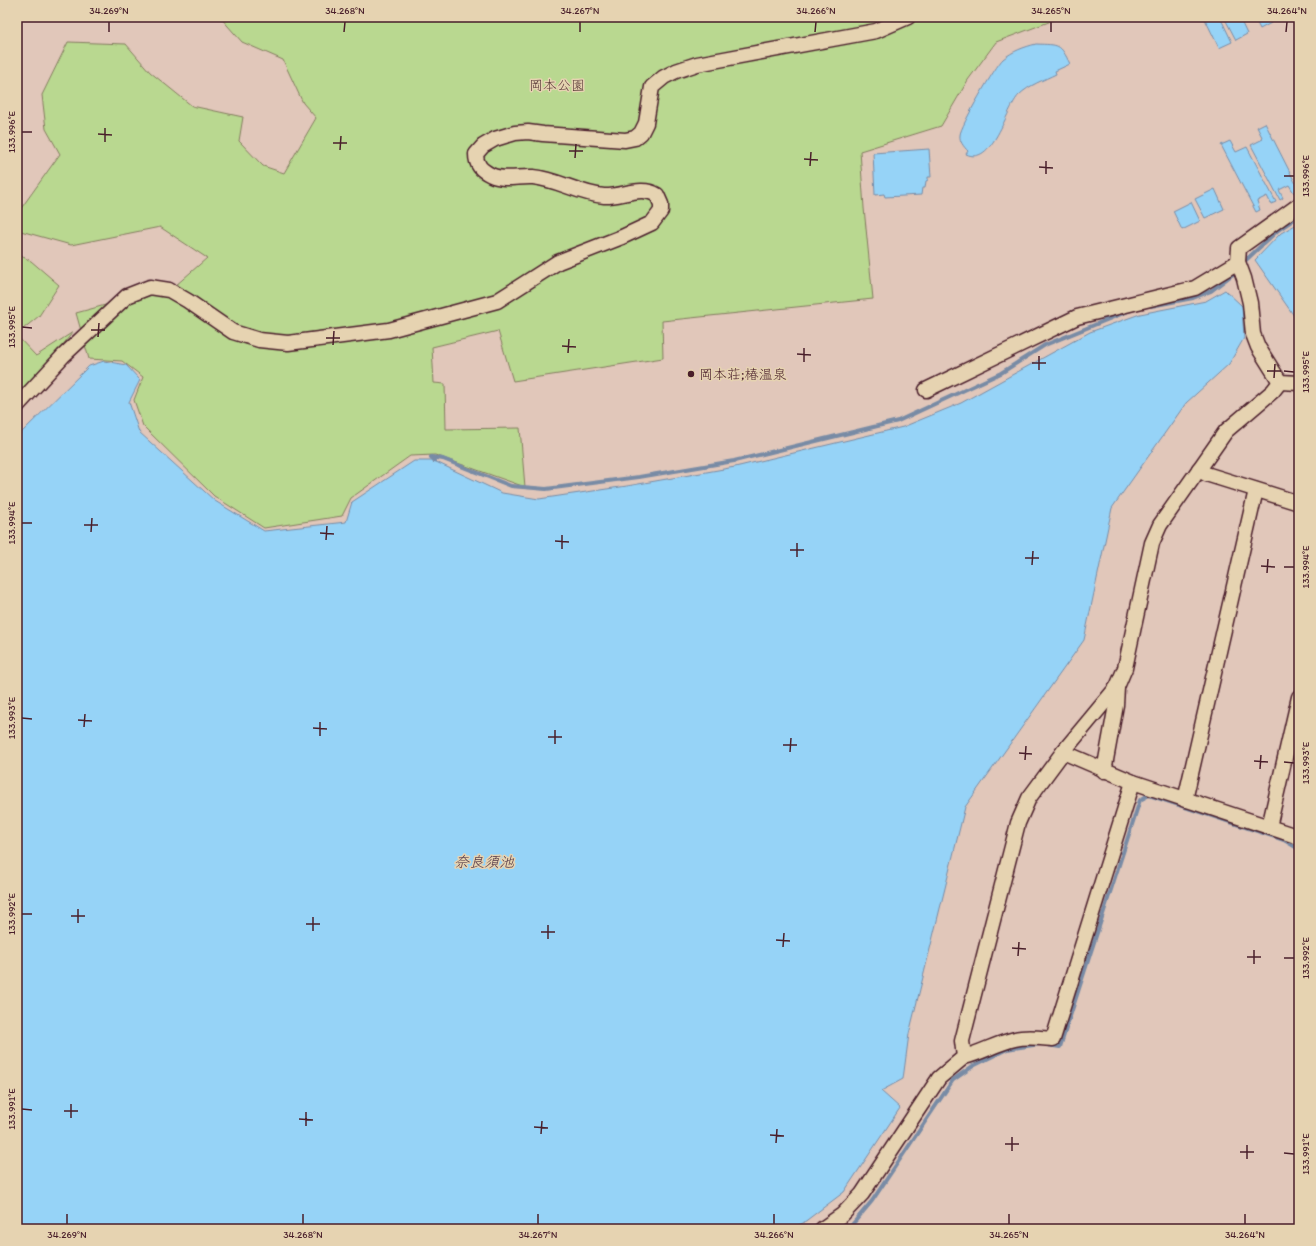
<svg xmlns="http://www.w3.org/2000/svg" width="1316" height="1246" font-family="Itim,'Klee One',sans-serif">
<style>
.green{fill:#b9d890;stroke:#827c5e}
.water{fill:#96d3f7;stroke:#788ba5}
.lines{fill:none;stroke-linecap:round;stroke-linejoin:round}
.stream{stroke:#788ba5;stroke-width:4}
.minor-casing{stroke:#4a1f2b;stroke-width:17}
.minor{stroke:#e6d3b1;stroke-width:14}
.ticks{fill:none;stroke:#4a1f2b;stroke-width:1.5}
.poi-dot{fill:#4a1f2b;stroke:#e6d3b1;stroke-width:1.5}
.labels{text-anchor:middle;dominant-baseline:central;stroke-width:3;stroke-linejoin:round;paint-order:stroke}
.park-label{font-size:14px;fill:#5b3b3a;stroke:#e6d3b1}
.poi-label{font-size:14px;fill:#4a1f2b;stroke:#e6d3b1;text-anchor:start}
.water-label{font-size:15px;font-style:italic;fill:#553a4a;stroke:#e6d3b1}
.neatline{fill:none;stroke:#4a1f2b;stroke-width:1.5}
.ticks-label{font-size:10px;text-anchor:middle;fill:#4a1f2b}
</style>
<rect width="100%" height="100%" fill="#e1c7ba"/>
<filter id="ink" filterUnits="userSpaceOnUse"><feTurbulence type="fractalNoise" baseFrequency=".025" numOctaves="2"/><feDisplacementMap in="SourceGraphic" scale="8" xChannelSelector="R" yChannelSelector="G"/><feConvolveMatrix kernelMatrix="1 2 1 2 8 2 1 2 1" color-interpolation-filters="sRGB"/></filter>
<g filter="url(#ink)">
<g class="green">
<polygon points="220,17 1062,17 996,42 968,80 941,126 860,151 864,208 873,299 662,321 663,358 513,381 498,331 432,347 434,383 445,384 446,429 520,428 525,487 435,455 410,456 351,498 342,516 264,528 214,496 143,426 134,400 143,377 122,361 89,359 76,313 175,286 207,258 160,227 71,245 17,230 17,214 60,154 46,129 42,95 68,42 126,44 150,72 192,106 243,117 239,141 263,166 284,173 316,118 303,103 283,60 242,42"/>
<polygon points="17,254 31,261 59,285 39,316 18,333"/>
<polygon points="73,332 38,376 17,398 17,336 36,356"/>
</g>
<g class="water">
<polygon points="1204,17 1220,17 1232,42 1219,48"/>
<polygon points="1224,17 1239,17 1247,34 1236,40"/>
<polygon points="1254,17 1268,17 1271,23 1260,29"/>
<path d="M 1036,44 C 1059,45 1060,43 1070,64 L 1055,71 L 1056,74 C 1044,80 1029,85 1019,95 C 1006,108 993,167 966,154 L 968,151 C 964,147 959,141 960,135 C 960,127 996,65 1003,59 C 1013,51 1024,47 1036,44 Z"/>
<polygon points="1265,123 1299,190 1294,193 1289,185 1279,190 1283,198 1280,200 1251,145 1263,139 1257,127"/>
<polygon points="1230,141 1236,152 1247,147 1276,202 1271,204 1267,196 1257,201 1260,210 1256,212 1221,145"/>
<polygon points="929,149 931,177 928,177 928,180 926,181 925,188 922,188 921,195 885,197 884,194 875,195 873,153"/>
<polygon points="1215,189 1224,209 1205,218 1195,199"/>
<polygon points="1191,202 1200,221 1182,230 1173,211"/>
<polygon points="1299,223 1299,323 1255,260 1281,233"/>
<polygon points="1225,290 1242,306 1244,338 1229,364 1186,403 1112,508 1084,640 965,807 909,1034 903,1079 881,1091 900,1108 844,1192 803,1223 790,1229 17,1229 17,437 89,366 104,361 126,365 140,380 129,402 139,432 215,501 264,531 346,522 352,502 414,461 434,461 502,493 539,499 627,486 735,467 903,427 961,403 1090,332 1140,314 1206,301"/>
</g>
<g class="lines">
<g class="stream">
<polyline points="1246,260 1278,230 1299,216"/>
<polyline points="1151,306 1193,298 1211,291 1233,274"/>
<polyline points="434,461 431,457 443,459 511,486 546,489 639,477 734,461 898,421 1001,373 1045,345 1131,310"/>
<polyline points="1047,1045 1060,1047 1140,800 1149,795 1284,840 1299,849"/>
<polyline points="846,1229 851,1226 872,1201 953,1080 973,1066 1007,1049 1040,1044"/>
</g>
<defs>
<g id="minor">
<polyline points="1299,205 1239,248 1238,262 1244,278 1250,303 1253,334 1258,347 1280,382 1299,383"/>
<polyline points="926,390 1077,317 1195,288 1238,262"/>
<path d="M 17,406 L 63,356 L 127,296 L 150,287 L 169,290 L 188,301 L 233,332 L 259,340 L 288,343 L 389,330 L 497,301 L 558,262 L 622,237 L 652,223 L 661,211 L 661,204 L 657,195 C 641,185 621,197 604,196 C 579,194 557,179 533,177 C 519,176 504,181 491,175 C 481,170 476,165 476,154 L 483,146 L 495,139 L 515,133 L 528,132 L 543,134 L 625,140 L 635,138 L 641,133 L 646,123 L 652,87 L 664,77 L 676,71 L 697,64 L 876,31 L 908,17"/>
<polyline points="1199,469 1206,474 1299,503"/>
<polyline points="1063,752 1133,782 1299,837"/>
<polyline points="1104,771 1116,705 1117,687"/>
<polyline points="1185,800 1256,490"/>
<polyline points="1269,827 1299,697"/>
<path d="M 964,1057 C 981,1053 997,1043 1015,1039 C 1027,1036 1040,1038 1053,1039 L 1133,782"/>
<polyline points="822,1229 842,1215 862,1194 939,1078 964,1057 962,1041 1018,823 1029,798 1063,752 1117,687 1125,668 1152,543 1160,525 1226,431 1273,391 1280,382"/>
</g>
</defs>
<use href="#minor" class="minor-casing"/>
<use href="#minor" class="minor"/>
</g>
</g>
<path class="ticks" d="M 109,32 L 109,22M 344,32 L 345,22M 580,32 L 580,22M 815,32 L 816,22M 1051,32 L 1051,22M 1286,32 L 1287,22M 22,132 L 32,132M 98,134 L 112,135M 105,142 L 105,128M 333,143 L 347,143M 340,150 L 341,136M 569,151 L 583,151M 575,158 L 576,144M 804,159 L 818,160M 810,166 L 811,152M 1039,167 L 1053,168M 1046,174 L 1046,161M 1284,176 L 1294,176M 22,327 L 32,328M 91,330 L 105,330M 98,337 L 99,323M 326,338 L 340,338M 333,345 L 334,331M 562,346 L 576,347M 568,353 L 569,339M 797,354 L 811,355M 804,362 L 804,348M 1032,363 L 1046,363M 1039,370 L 1039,356M 1267,371 L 1281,371M 1284,371 L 1294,372M 1274,378 L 1275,364M 22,523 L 32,523M 84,525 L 98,525M 91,532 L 92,518M 320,533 L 334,534M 326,540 L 327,526M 555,541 L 569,542M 562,549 L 562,535M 790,550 L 804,550M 797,557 L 797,543M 1025,558 L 1039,558M 1032,565 L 1033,551M 1261,566 L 1275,567M 1284,567 L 1294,567M 1267,573 L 1268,559M 22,718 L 32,719M 78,720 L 92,721M 84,727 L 85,714M 313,728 L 327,729M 320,736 L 320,722M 548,737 L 562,737M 555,744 L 555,730M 783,745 L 797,745M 790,752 L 791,738M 1019,753 L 1032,754M 1025,760 L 1026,746M 1254,761 L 1268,762M 1284,762 L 1294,763M 1260,769 L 1261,755M 22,914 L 32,914M 71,916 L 85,916M 78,923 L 78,909M 306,924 L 320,924M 313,931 L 313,917M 541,932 L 555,932M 548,939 L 548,925M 776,940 L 790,941M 783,947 L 784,933M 1012,948 L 1026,949M 1018,956 L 1019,942M 1247,957 L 1261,957M 1284,958 L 1294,958M 1254,964 L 1254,950M 22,1109 L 32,1110M 64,1111 L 78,1111M 71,1118 L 71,1104M 299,1119 L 313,1120M 306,1126 L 306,1112M 534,1127 L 548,1128M 541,1134 L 542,1121M 770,1135 L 784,1136M 776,1143 L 777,1129M 1005,1144 L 1019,1144M 1012,1151 L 1012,1137M 1240,1152 L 1254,1152M 1284,1153 L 1294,1154M 1247,1159 L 1247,1145M 67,1224 L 67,1214M 303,1224 L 303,1214M 538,1224 L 538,1214M 774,1224 L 774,1214M 1009,1224 L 1009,1214M 1245,1224 L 1245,1214"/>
<circle class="poi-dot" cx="691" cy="374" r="4"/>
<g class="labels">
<g class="park-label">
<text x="557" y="85">岡本公園</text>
</g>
<g class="poi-label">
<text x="699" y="374">岡本荘;椿温泉</text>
</g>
<g class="water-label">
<text x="484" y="862">奈良須池</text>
</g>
</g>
<rect width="1316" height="1246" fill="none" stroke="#e6d3b1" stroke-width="44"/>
<rect x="22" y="22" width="1272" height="1202" class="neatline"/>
<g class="ticks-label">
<text x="109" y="14">34.269°N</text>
<text x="345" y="14">34.268°N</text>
<text x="580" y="14">34.267°N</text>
<text x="816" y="14">34.266°N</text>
<text x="1051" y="14">34.265°N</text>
<text x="1287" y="14">34.264°N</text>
<text transform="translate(11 132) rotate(-90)" y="4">133.996°E</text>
<text transform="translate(1305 176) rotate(-90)" y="4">133.996°E</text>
<text transform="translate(11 327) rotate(-90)" y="4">133.995°E</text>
<text transform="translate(1305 372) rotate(-90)" y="4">133.995°E</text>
<text transform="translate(11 523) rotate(-90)" y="4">133.994°E</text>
<text transform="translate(1305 567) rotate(-90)" y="4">133.994°E</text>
<text transform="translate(11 718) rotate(-90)" y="4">133.993°E</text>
<text transform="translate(1305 763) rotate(-90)" y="4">133.993°E</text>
<text transform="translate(11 914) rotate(-90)" y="4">133.992°E</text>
<text transform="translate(1305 958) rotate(-90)" y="4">133.992°E</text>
<text transform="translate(11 1109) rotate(-90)" y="4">133.991°E</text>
<text transform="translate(1305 1154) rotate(-90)" y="4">133.991°E</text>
<text x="67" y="1238">34.269°N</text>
<text x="303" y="1238">34.268°N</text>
<text x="538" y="1238">34.267°N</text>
<text x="774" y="1238">34.266°N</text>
<text x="1009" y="1238">34.265°N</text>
<text x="1245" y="1238">34.264°N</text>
</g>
</svg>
